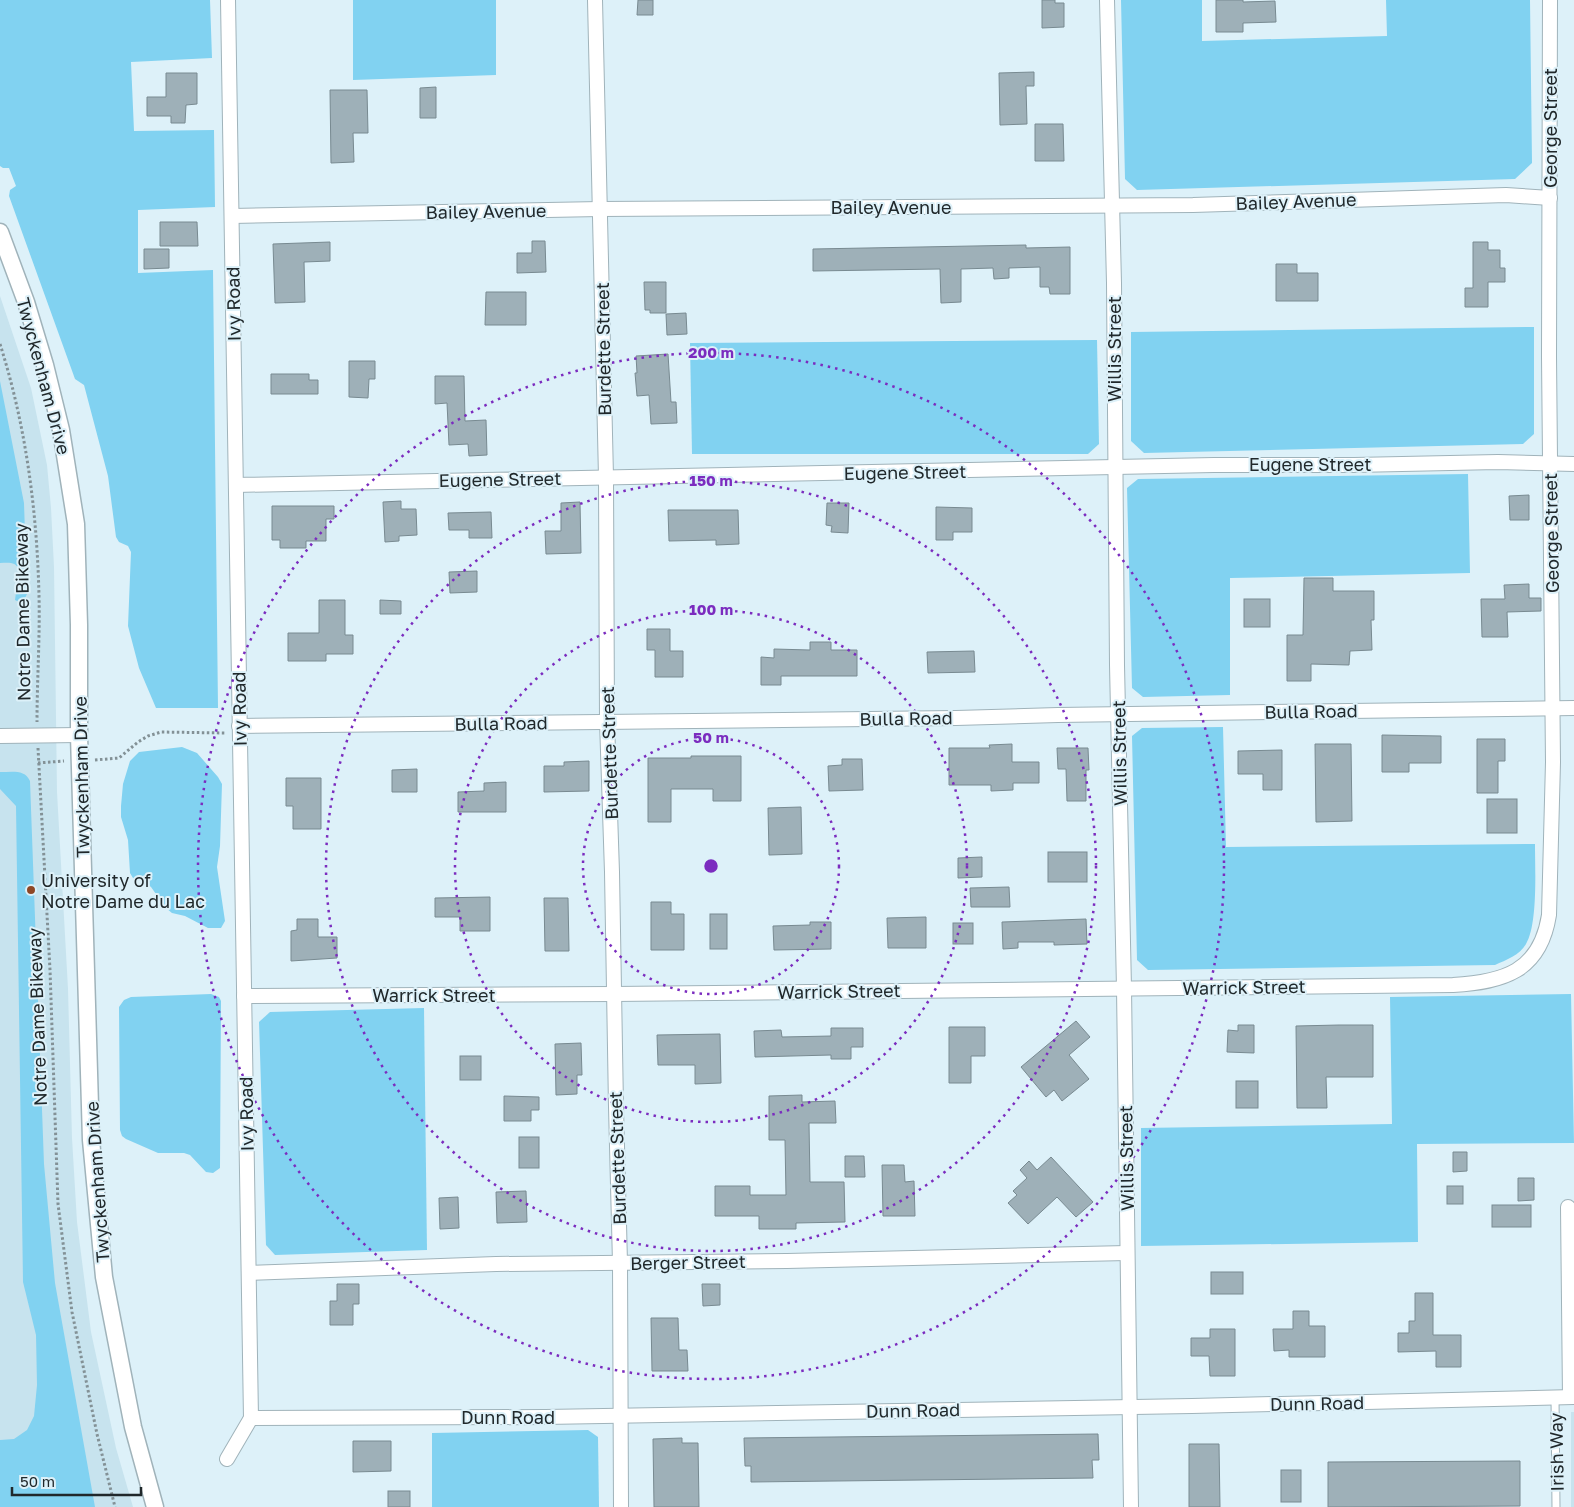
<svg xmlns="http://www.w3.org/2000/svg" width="1574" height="1507" font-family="'Golos Text',sans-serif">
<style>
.built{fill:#c7e3ee}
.green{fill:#81d2f1}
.building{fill:#9eb0b8;stroke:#788a91}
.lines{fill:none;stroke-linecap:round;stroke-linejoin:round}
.service-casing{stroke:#a0b3ba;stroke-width:9}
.minor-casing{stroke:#a0b3ba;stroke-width:16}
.tertiary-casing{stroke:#a0b3ba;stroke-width:19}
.path{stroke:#839196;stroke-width:3;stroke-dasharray:2.5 2.5;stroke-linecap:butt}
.service{stroke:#fff;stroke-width:7}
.minor{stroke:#fff;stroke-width:14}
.tertiary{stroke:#fff;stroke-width:16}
.ring{fill:none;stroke:#7b2cbf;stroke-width:2.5;stroke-dasharray:2.5 5}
.poi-dot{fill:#8e4725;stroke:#ddf1f9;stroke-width:2}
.labels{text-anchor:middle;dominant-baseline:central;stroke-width:4;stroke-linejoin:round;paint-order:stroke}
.street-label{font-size:18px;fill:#20282b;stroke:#ddf1f9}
.poi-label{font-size:18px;fill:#20282b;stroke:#ddf1f9;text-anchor:start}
.centre{fill:#7b2cbf;stroke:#ddf1f9;stroke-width:2.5}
.ring-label{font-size:15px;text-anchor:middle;font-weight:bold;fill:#7b2cbf;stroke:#ddf1f9;stroke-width:4;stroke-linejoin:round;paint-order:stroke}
</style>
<rect width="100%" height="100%" fill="#ddf1f9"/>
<g class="built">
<polygon points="0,296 31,388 47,465 51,508 54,567 57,792 68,989 72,1138 77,1222 91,1332 116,1448 133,1507 0,1507"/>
<rect x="1571" y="1412" width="3" height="95"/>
</g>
<g class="green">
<polygon points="0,0 210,0 212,58 131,62 134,131 214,130 215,207 138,210 138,273 213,270 218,708 156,708 139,668 128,626 131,552 128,546 119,542 116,537 108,476 84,385 75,379 9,196 10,190 16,186 9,168 3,168 0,166"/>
<polygon points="353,0 496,0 496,75 353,80"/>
<polygon points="1121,0 1202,0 1202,41 1387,36 1386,0 1530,0 1532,163 1515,179 1137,190 1125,179"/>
<polygon points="1534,327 1534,434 1523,444 1144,453 1131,441 1131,332"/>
<polygon points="1097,340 1099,444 1088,454 692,454 690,343"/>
<path d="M 0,381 L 24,503 L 27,594 L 24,600 L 19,602 L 15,600 L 19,570 C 16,561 8,563 0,563 Z"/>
<polygon points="1468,474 1470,573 1230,578 1230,695 1143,697 1132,688 1127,488 1138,479"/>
<path d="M 1223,727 L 1226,847 L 1535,844 C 1535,868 1538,925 1526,944 C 1520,955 1506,960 1495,965 L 1148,970 L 1137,960 L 1132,736 L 1142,728 Z"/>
<polygon points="182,747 197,753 218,777 222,784 220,846 217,867 225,921 221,928 208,928 185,916 172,913 166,908 151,887 144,881 133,878 130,873 128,840 121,817 121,806 123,784 130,761 139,752"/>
<path d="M 0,772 C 12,772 25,769 30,781 L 44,1164 L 55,1283 L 95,1507 L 0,1507 L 0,1440 L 14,1439 L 27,1430 L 34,1416 L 37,1385 L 36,1335 L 23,1282 L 16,806 L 0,789 Z"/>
<polygon points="211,994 219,997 221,1001 220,1168 213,1173 206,1172 190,1155 184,1153 158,1153 126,1139 122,1136 120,1130 119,1007 124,1000 131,997"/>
<polygon points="1571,994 1574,1143 1417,1144 1418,1242 1141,1246 1141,1128 1392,1124 1390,997"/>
<polygon points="424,1008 427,1250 275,1255 266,1245 259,1022 270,1012"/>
<polygon points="588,1430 598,1437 599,1507 432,1507 432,1433"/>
</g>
<g class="building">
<polygon points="638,0 653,0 653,15 637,15"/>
<polygon points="1042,0 1055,0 1055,3 1064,3 1064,27 1042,28"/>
<polygon points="1216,0 1243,0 1243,2 1275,1 1276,22 1243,23 1243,32 1216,32"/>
<polygon points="1034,72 1034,86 1026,86 1027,124 1000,125 999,73"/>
<polygon points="166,73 197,73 197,104 186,105 185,123 171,123 171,116 147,116 147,97 166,97"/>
<polygon points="436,87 436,118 420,118 420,88"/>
<polygon points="330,90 367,90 368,133 353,133 354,162 331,163"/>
<polygon points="1035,124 1063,124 1064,161 1035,161"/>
<polygon points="160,222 197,222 198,246 160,246"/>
<polygon points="532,241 545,241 546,272 517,273 517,253 532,253"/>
<polygon points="330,242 330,261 304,262 305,302 275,303 273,244"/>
<polygon points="1473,242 1488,242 1488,250 1500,250 1500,268 1505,268 1505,282 1488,282 1488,307 1465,307 1465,288 1473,288"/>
<polygon points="1026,245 1026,248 1070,247 1070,294 1050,294 1049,287 1040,287 1040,267 1009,268 1009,278 994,279 993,268 961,269 961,302 941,303 940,269 813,271 813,249"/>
<polygon points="144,249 169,249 169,268 144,269"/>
<polygon points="1276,264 1297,264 1297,273 1318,273 1318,301 1276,301"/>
<polygon points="644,282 666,282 666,313 650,313 650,310 645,310"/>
<polygon points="486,292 526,292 526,325 485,325"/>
<polygon points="686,313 687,334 667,335 666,314"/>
<polygon points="668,354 671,402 676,402 677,423 651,424 649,395 637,396 635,373 637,373 636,356"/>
<polygon points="349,361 375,361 375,379 369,379 368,398 349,397"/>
<polygon points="271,374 309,374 309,380 318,380 318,394 271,394"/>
<polygon points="435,376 464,376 465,421 486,420 487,455 469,456 468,444 449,445 447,403 435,404"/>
<polygon points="1529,495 1529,520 1510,520 1509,496"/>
<polygon points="401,501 401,509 416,509 417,535 399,536 399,541 385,542 383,502"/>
<polygon points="580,502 581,553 546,554 545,531 561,531 561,503"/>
<polygon points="827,503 849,503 848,533 831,532 832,526 826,525"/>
<polygon points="272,506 334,506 334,519 326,519 326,541 306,541 306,548 280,548 280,540 272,540"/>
<polygon points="936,507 972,508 972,532 953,532 953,540 936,540"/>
<polygon points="668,510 738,510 739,544 716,545 716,540 669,541"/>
<polygon points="491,512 492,538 469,538 469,530 449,530 448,513"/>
<polygon points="477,571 477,592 450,593 449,572"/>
<polygon points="1304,578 1333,578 1333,591 1374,591 1374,620 1371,620 1372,650 1350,651 1349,665 1311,664 1311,681 1287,681 1287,635 1303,635"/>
<polygon points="1529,584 1529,598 1541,598 1541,611 1507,612 1508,637 1482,637 1481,599 1505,599 1504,585"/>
<rect x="1244" y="599" width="26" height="28"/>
<polygon points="319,600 345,600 345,635 353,635 353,654 326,654 326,661 288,661 288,633 319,633"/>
<polygon points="380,600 401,601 401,614 380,614"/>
<polygon points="647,629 670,629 670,651 683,651 683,677 655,677 655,650 647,650"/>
<polygon points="810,642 831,642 831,650 857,650 857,676 781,676 781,685 761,685 761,657 774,658 774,649 810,650"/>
<polygon points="974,651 975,672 928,673 927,652"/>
<polygon points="1382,735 1441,736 1441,763 1409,763 1409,772 1382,772"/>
<polygon points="1477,739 1505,739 1505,761 1498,761 1498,793 1477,793"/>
<polygon points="1012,744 1012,762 1039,762 1039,783 1013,783 1013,790 991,791 991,785 949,785 949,748 990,748 989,745"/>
<polygon points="1315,744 1351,744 1352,821 1316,822"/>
<polygon points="1057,748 1088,748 1089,770 1086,770 1086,801 1067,801 1066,769 1058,769"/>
<polygon points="1282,750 1282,790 1263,790 1263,774 1238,774 1238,751"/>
<polygon points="691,756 741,756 741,801 713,801 713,789 671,789 671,822 648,822 648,758 691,758"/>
<polygon points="842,759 862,759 863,790 829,791 828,766 842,765"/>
<polygon points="589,761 589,791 544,792 544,766 564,766 564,762"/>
<polygon points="417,769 417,792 392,792 392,770"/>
<polygon points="286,778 321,778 321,829 293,829 293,806 286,806"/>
<polygon points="506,782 506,812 458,812 458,792 484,791 484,783"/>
<rect x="1487" y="799" width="30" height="34"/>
<polygon points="801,807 802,854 769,855 768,808"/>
<rect x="1048" y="852" width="39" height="30"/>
<polygon points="982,857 982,877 958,878 958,858"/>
<polygon points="1009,887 1010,907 971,907 970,888"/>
<polygon points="490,897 490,931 460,931 460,917 435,917 435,898"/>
<polygon points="544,898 568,898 569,951 545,951"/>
<polygon points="651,902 671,902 671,914 684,914 684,950 651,950"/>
<rect x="710" y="914" width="17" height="35"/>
<polygon points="926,917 926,948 888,948 887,918"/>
<polygon points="297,919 318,919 318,937 337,937 337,958 291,961 291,931 297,930"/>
<polygon points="1086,919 1087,944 1054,945 1054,942 1018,942 1018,948 1003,949 1002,922"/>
<polygon points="810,922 831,922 831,949 774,950 773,926 810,925"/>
<rect x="953" y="923" width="20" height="21"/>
<polygon points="1076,1021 1090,1037 1069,1055 1089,1079 1062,1101 1054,1090 1046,1097 1021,1067"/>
<polygon points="1238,1025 1254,1025 1254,1053 1227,1052 1228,1030 1238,1031"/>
<polygon points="1339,1025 1373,1025 1373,1077 1326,1077 1327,1108 1297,1108 1296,1026"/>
<polygon points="949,1027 985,1027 985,1056 971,1056 971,1083 949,1083"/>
<polygon points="831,1028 863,1028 863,1047 851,1047 851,1059 831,1059 831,1055 755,1057 754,1031 781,1030 782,1037 831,1036"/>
<polygon points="720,1034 721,1083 695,1084 695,1065 658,1065 657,1035"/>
<polygon points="581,1043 582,1075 577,1075 577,1094 556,1095 555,1044"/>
<rect x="460" y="1056" width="21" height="24"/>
<rect x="1236" y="1081" width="22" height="27"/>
<polygon points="802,1095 802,1102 835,1101 836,1123 809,1123 810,1182 844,1182 845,1222 796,1223 796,1229 759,1229 759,1216 715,1216 715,1186 750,1186 750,1195 786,1195 785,1140 769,1140 769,1096"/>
<polygon points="504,1096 539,1097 539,1110 531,1110 531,1121 504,1121"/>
<rect x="519" y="1137" width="20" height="31"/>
<polygon points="1453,1152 1467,1152 1467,1171 1453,1172"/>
<polygon points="845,1156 864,1156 865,1177 845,1177"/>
<polygon points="1051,1157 1093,1202 1076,1217 1057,1197 1028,1224 1008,1203 1017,1195 1013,1191 1027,1178 1020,1170 1029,1161 1037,1170"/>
<polygon points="882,1165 904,1165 905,1182 914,1181 915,1216 883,1216"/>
<polygon points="1518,1178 1534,1178 1534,1200 1518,1201"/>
<rect x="1447" y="1186" width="16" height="18"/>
<polygon points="526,1191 527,1222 497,1223 496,1192"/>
<polygon points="458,1197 459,1228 440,1229 439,1198"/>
<rect x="1492" y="1205" width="39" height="22"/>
<rect x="1211" y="1272" width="32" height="22"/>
<polygon points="337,1284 359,1284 359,1304 353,1304 353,1325 330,1325 330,1301 337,1301"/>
<polygon points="702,1284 720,1284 720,1305 703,1306"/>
<polygon points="1415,1293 1433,1293 1433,1335 1461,1335 1461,1367 1436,1367 1436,1351 1398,1352 1398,1333 1409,1333 1409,1321 1415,1321"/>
<polygon points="1293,1311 1309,1311 1309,1326 1325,1326 1325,1357 1289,1357 1289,1350 1274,1351 1273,1329 1293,1329"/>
<polygon points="651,1318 678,1318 679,1350 687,1350 688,1371 652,1371"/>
<polygon points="1210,1329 1235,1329 1235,1376 1210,1376 1209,1356 1191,1356 1191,1338 1210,1338"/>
<polygon points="1098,1434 1099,1460 1092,1460 1093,1478 751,1482 751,1466 745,1466 744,1438"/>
<polygon points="682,1438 682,1443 698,1443 699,1507 654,1507 653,1439"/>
<polygon points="353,1441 391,1441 391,1471 353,1472"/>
<polygon points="1189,1444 1219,1444 1220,1507 1189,1507"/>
<polygon points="1520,1461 1520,1506 1328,1507 1328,1462"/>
<rect x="1281" y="1470" width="20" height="32"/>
<rect x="388" y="1491" width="22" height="16"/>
</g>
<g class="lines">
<defs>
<polyline id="service" points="1555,1397 1556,1507"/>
<g id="minor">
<polyline points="228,0 251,1418"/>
<polyline points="595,0 606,477 607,721 612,872 616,1107 620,1263 621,1507"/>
<polyline points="1107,0 1114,283 1117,665 1124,988 1131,1507"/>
<polyline points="232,216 600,209 1193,205 1506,195 1550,198"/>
<polyline points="236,485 1214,465 1354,465 1498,462 1574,464"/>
<polyline points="239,726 956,718 1058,715 1574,708"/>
<polyline points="0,736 79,735"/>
<path d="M 244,996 L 614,994 L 1453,985 C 1503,982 1540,972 1549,915 L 1553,762 L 1549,357 L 1550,0"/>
<polyline points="1568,1207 1570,1397"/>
<polyline points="249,1273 496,1264 787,1261 1127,1253"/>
<polyline points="251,1418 545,1417 1192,1406 1574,1397"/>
<polyline points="227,1459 251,1418"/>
</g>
<polyline id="tertiary" points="0,232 26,302 45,365 61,430 76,524 79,625 79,735 91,1140 104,1277 133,1427 155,1507"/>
</defs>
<use href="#service" class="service-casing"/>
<use href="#minor" class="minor-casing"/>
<use href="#tertiary" class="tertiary-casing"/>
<g class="path">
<path d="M 0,344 C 26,426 37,511 39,596 C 40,638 37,680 37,722"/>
<polyline points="38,748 50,970 58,1204 72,1312 97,1434 115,1507"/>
<polyline points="95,760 119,758 138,742 148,736 161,732 226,733"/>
<polyline points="38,763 64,761"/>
</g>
<use href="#service" class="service"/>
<use href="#minor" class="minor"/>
<use href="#tertiary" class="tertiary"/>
</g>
<g class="ring">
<circle cx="711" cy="866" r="128"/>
<circle cx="711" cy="866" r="256"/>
<circle cx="711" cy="866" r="385"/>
<circle cx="711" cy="866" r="513"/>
</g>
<circle class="poi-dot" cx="31" cy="890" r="5"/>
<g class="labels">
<g class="street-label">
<text transform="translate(1550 128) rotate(-90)">George Street</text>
<text transform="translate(1296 201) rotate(-2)">Bailey Avenue</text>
<text x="891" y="207">Bailey Avenue</text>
<text transform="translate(486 211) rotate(-1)">Bailey Avenue</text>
<text transform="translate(233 304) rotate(-91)">Ivy Road</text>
<text transform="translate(603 349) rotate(-91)">Burdette Street</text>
<text transform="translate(1114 349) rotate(-90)">Willis Street</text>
<text transform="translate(44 376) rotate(75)">Twyckenham Drive</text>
<text x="1310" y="464">Eugene Street</text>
<text transform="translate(905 472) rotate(-1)">Eugene Street</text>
<text transform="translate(500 479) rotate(-1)">Eugene Street</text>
<text transform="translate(1551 533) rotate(-91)">George Street</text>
<text transform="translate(22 612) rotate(-91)">Notre Dame Bikeway</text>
<text transform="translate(239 709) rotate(-91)">Ivy Road</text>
<text transform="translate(1311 711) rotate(-1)">Bulla Road</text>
<text transform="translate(906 718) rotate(-1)">Bulla Road</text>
<text transform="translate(501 723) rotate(-1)">Bulla Road</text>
<text transform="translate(609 753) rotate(-92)">Burdette Street</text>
<text transform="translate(1119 753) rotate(-91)">Willis Street</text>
<text transform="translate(81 777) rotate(-91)">Twyckenham Drive</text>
<text transform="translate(1244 987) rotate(-1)">Warrick Street</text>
<text transform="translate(839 991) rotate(-1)">Warrick Street</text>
<text x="434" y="995">Warrick Street</text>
<text transform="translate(37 1017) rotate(-92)">Notre Dame Bikeway</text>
<text transform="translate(246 1114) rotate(-91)">Ivy Road</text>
<text transform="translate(617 1158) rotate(-92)">Burdette Street</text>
<text transform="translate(1126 1158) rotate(-91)">Willis Street</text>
<text transform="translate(97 1182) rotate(-94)">Twyckenham Drive</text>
<text transform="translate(688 1262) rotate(-1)">Berger Street</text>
<text transform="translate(1317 1403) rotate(-1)">Dunn Road</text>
<text transform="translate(913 1410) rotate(-1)">Dunn Road</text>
<text x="508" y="1417">Dunn Road</text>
<text transform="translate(1556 1452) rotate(-91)">Irish Way</text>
</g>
<g class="poi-label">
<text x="41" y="880">University of<tspan x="41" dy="21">Notre Dame du Lac</tspan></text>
</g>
</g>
<circle cx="711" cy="866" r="8" class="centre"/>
<g class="ring-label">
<text x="711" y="358">200 m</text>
<text x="711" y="486">150 m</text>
<text x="711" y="615">100 m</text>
<text x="711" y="743">50 m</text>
</g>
<path d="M12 1487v8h129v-8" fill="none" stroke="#20282b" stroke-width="2.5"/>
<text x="20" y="1487" font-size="15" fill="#20282b" stroke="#ddf1f9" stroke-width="4" paint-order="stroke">50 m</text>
</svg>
